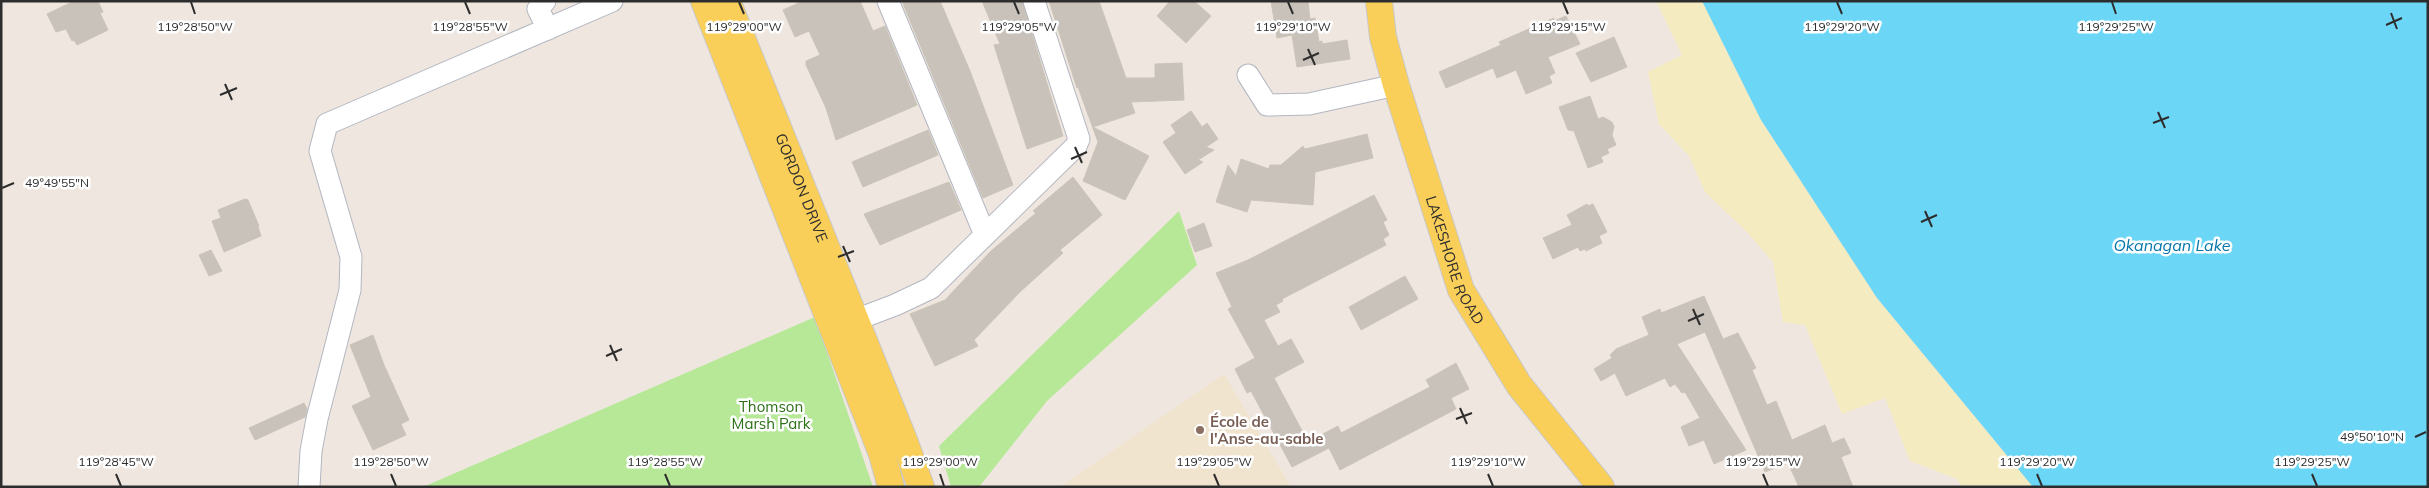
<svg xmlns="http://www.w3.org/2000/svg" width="2429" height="488" font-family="Mulish,sans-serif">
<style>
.education{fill:#f1e4ce}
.green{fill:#b6e898}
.sand{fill:#f5ebc1}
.water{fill:#6cd6f6}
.building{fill:#c8c2ba;stroke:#cbc4b8}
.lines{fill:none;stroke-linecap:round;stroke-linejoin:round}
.minor-casing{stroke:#b3b6c1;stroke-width:23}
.major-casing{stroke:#c8c8c8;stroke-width:28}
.minor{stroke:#fff;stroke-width:21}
.major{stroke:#facf59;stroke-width:26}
.ticks{fill:none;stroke:#2d2d2d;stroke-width:2}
.education-dot{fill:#8d6e63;stroke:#fff;stroke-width:2}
.labels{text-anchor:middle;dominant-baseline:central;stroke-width:5;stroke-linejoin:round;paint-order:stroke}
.street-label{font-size:15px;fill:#2d2d2d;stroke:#fff}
.park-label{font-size:15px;fill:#2c7116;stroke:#fff}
.education-label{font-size:15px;font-weight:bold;fill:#785e54;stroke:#fff;text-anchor:start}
.water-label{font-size:16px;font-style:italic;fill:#0576a9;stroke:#fff}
.ticks-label{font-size:12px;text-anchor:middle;fill:#2d2d2d;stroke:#fff;stroke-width:5;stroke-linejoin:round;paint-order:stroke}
</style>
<rect width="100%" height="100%" fill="#efe7df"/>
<polygon class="education" points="1224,374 1291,487 1060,487"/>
<g class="green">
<polygon points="1179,211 1197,265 1047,401 979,487 951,487 939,446"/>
<polygon points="815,317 873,487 423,487"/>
</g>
<polygon class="sand" points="1656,1 1702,1 1761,120 1877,298 2033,487 1962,487 1957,479 1910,461 1885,398 1842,414 1805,325 1783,322 1773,262 1745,230 1705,192 1689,156 1659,124 1648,72 1682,55"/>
<polygon class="water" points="1702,1 2428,1 2428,487 2033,487 1877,298 1761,120"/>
<g class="building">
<polygon points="74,1 98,1 103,12 100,13 108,30 77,45 74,40 72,41 66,29 56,32 47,14"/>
<polygon points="803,1 860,1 873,31 885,26 917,105 836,140 826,108 806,65 806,61 820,55 809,31 795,37 783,10"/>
<polygon points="902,1 940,1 970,71 1013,185 983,198"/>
<polygon points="982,1 1022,1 1063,136 1027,149 994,45 1000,44"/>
<polygon points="1049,1 1099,1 1126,78 1155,78 1155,64 1182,63 1184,100 1131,102 1135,113 1093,127 1149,156 1125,200 1083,181 1098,142 1078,87 1077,88"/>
<polygon points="1170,1 1194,1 1211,16 1186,43 1157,16"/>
<polygon points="1271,1 1308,1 1310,19 1315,18 1319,42 1322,41 1322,44 1347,40 1350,59 1297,67 1292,35 1277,38"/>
<polygon points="1566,16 1580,44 1548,57 1555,73 1549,76 1552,83 1526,94 1516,70 1497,78 1493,68 1446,88 1439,72 1501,45 1499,42 1554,18 1554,21"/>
<polygon points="1614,37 1627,67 1591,82 1576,53"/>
<polygon points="1590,96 1598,119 1603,117 1612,122 1614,127 1612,135 1616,145 1607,149 1609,153 1601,157 1603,162 1588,168 1574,131 1568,130 1559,107"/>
<polygon points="1191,111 1202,127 1207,123 1218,139 1206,147 1214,150 1198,160 1203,162 1185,174 1163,142 1176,133 1171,125"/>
<polygon points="928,130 938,155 863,187 852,162"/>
<polygon points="1367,134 1373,158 1315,172 1313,205 1251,200 1247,212 1216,202 1228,165 1236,176 1241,159 1269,169 1270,165 1281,165 1303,146 1305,149"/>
<polygon points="1073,177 1102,215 1060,250 1063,253 1020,292 974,340 978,346 935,366 910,314 945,300 991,251 1036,213 1033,211"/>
<polygon points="949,182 961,210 880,245 864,214"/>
<polygon points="1374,195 1387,220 1383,222 1389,235 1383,239 1386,245 1282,299 1283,301 1276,305 1280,312 1264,320 1278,346 1291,339 1304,362 1274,378 1308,442 1338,426 1341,433 1430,387 1426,380 1456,363 1469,389 1451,398 1456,409 1340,470 1329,448 1292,467 1251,391 1247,393 1235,369 1255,358 1228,309 1232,307 1216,273 1248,260"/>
<polygon points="245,199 248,200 259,226 258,227 261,236 224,252 212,221 221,218 218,210"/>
<polygon points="1587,204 1588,206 1593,204 1607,232 1599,236 1602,243 1586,251 1585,249 1580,251 1578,247 1553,259 1543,238 1572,225 1567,215"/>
<polygon points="1204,223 1212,246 1195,252 1187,230"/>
<polygon points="211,250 222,271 209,276 199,255"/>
<polygon points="1405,276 1418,299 1361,330 1349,307"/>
<polygon points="1704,296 1723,339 1738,333 1756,368 1752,370 1767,405 1776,401 1792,440 1825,425 1832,443 1844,438 1851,453 1841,457 1853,487 1799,487 1788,463 1765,472 1705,332 1677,344 1746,450 1714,464 1704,440 1689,446 1681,427 1700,418 1685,392 1682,393 1675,384 1670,387 1665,378 1626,396 1615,373 1601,381 1594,369 1612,358 1610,355 1616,349 1649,335 1642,317 1660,309 1661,313"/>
<polygon points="373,335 384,365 409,420 401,424 406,435 373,450 352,406 371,397 350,345"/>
<polygon points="304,403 307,409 305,417 255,440 249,428"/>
</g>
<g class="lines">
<defs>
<g id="minor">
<polyline points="545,1 538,9 548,29"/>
<polyline points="888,1 985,235"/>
<polyline points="1248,75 1267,105 1309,104 1396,85"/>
<polyline points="842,325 895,305 931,288 1076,146 1079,139 1034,1"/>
<polyline points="309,487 311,451 317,419 350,290 351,257 320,151 327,124 612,1"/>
</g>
<g id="major">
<polyline points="704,1 882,454 891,487"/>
<path id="s1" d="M 727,1 L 904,440 L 921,487"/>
<path id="s2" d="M 1379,1 L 1383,37 L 1396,85 L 1461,290 L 1519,385 L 1601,487"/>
</g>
</defs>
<use href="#minor" class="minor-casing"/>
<use href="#major" class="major-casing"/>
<use href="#minor" class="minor"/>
<use href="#major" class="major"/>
</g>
<path class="ticks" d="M 191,2 L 195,14M 465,2 L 470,14M 739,2 L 744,14M 1014,2 L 1019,14M 1288,2 L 1293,14M 1563,2 L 1568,14M 1837,2 L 1842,14M 2112,2 L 2116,14M 2391,13 L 2397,29M 2386,25 L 2402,18M 1308,49 L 1315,65M 1303,60 L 1319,53M 225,84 L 232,100M 220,95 L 237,88M 2158,112 L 2165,128M 2153,123 L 2169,117M 1075,147 L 1082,163M 1071,159 L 1087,152M 2,188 L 14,183M 1925,211 L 1932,227M 1921,222 L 1937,215M 843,246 L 850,262M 838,257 L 854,251M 1693,309 L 1700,325M 1688,321 L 1704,314M 610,345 L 617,361M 606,356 L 622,349M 1460,408 L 1467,424M 1456,419 L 1472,413M 2415,437 L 2426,432M 116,474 L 121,486M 391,474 L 396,486M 665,474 L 670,486M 940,474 L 944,486M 1214,474 L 1219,486M 1488,474 L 1493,486M 1763,474 L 1768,486M 2037,474 L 2042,486M 2312,474 L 2317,486"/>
<circle class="education-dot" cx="1200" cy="430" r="5"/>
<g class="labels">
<g class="street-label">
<text stroke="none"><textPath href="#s1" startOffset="201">GORDON DRIVE</textPath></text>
<text stroke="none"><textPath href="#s2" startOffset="271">LAKESHORE ROAD</textPath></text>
</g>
<g class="park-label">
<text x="771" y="406">Thomson<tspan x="771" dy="17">Marsh Park</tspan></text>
</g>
<g class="education-label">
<text x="1210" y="421">École de<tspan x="1210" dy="17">l'Anse-au-sable</tspan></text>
</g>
<g class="water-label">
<text x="2172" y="245">Okanagan Lake</text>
</g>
</g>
<g class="ticks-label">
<text x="195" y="31">119°28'50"W</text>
<text x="470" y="31">119°28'55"W</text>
<text x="744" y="31">119°29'00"W</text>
<text x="1019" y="31">119°29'05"W</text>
<text x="1293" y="31">119°29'10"W</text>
<text x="1568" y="31">119°29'15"W</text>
<text x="1842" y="31">119°29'20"W</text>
<text x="2116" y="31">119°29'25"W</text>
<text x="57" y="187">49°49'55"N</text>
<text x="2372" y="441">49°50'10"N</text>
<text x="116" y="466">119°28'45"W</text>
<text x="391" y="466">119°28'50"W</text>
<text x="665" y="466">119°28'55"W</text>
<text x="940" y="466">119°29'00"W</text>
<text x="1214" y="466">119°29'05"W</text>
<text x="1488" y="466">119°29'10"W</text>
<text x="1763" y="466">119°29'15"W</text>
<text x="2037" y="466">119°29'20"W</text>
<text x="2312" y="466">119°29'25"W</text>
</g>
<rect width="2429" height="488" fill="none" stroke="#2d2d2d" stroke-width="5"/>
</svg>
